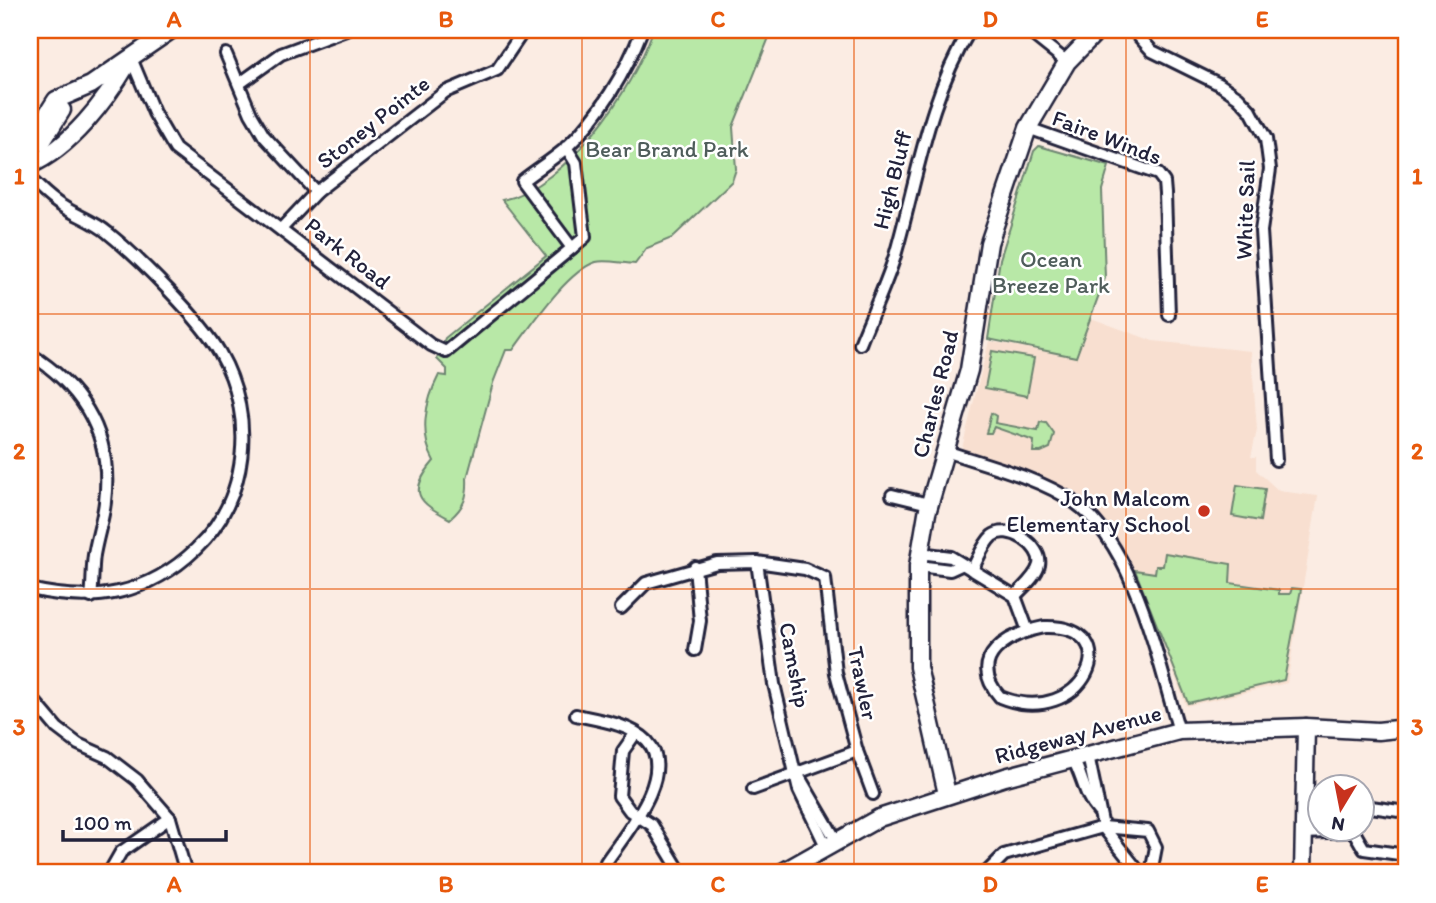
<svg xmlns="http://www.w3.org/2000/svg" width="1436" height="903" font-family="Itim,sans-serif">
<style>
.built{fill:#f8dfd0}
.green{fill:#b8e8a7;stroke:#6d8571;stroke-width:2}
.lines{fill:none;stroke-linecap:round;stroke-linejoin:round}
.street-casing{stroke:#22223b;stroke-width:16}
.secondary-casing{stroke:#22223b;stroke-width:21}
.street{stroke:#fff;stroke-width:10}
.secondary{stroke:#fff;stroke-width:16}
.grid{fill:none;stroke:#e8590c;stroke-width:2;stroke-opacity:0.55}
.poi-dot{fill:#c8321e;stroke:#fff;stroke-width:2.5}
.labels{text-anchor:middle;dominant-baseline:central;stroke-width:5;stroke-linejoin:round;paint-order:stroke}
.street-label{font-size:23px;fill:#22223b;stroke:#fff}
.park-label{font-size:23px;fill:#4f5d5b;stroke:#fff}
.poi-label{font-size:23px;fill:#22223b;stroke:#fff;text-anchor:end}
.neatline{fill:none;stroke:#e8590c;stroke-width:2.5}
.grid-label{font-size:23px;text-anchor:middle;font-weight:bold;fill:#e8590c}
</style>
<rect width="100%" height="100%" fill="#fbece3"/>
<filter id="ink" filterUnits="userSpaceOnUse"><feTurbulence type="fractalNoise" baseFrequency=".0143" numOctaves="2"/><feDisplacementMap in="SourceGraphic" scale="14" xChannelSelector="R" yChannelSelector="G"/><feConvolveMatrix kernelMatrix="1 2 1 2 8 2 1 2 1" color-interpolation-filters="sRGB"/></filter>
<g filter="url(#ink)">
<polygon class="built" points="1091,318 1153,341 1251,351 1257,430 1251,457 1256,457 1256,470 1279,491 1318,496 1287,683 1186,706 1143,589 1099,518 1075,496 961,452 989,341 1076,357"/>
<g class="green">
<path d="M 653,30 L 772,30 L 733,127 L 736,169 L 732,181 L 672,238 L 647,248 L 635,264 C 624,264 606,259 596,262 C 567,271 531,326 513,350 L 506,350 L 493,383 L 467,478 C 468,497 464,507 450,519 C 418,502 407,493 434,461 C 419,434 425,402 439,375 L 447,376 L 447,369 L 437,359 L 445,338 L 546,256 L 502,200 C 567,186 633,90 653,30 Z"/>
<polygon points="1039,146 1109,166 1102,190 1105,278 1076,357 988,339 1000,259 1034,151"/>
<polygon points="992,351 1034,358 1027,396 985,388"/>
<polygon points="991,413 996,416 995,423 1038,431 1040,422 1046,423 1054,434 1050,448 1041,452 1033,452 1034,441 994,427 991,433 986,433"/>
<polygon points="1237,485 1265,489 1260,521 1232,516"/>
<polygon points="1165,553 1231,564 1230,583 1279,590 1279,594 1290,594 1292,588 1301,589 1284,680 1188,703 1135,570 1155,573 1156,566 1163,566"/>
</g>
<g class="lines">
<defs>
<g id="street">
<polyline points="142,30 153,42"/>
<polyline points="1027,30 1067,62"/>
<polyline points="1133,30 1152,51 1219,84 1238,97 1251,111 1266,139 1270,169 1261,231 1276,460"/>
<polyline points="30,32 31,30"/>
<polyline points="226,54 251,114 264,136 316,192"/>
<polyline points="131,58 154,113 175,149 431,345 446,352 572,248"/>
<polyline points="239,84 281,54 346,30"/>
<polyline points="1028,128 1158,174 1164,182 1165,194 1169,315"/>
<path d="M 566,147 L 576,163 L 585,237 L 572,248 L 522,181 C 536,170 552,160 566,148 C 599,117 626,72 642,30"/>
<path d="M 30,179 C 40,188 50,199 62,206 C 77,216 94,221 108,233 C 138,257 201,320 220,353 C 256,416 249,499 196,549 C 148,595 94,604 30,589"/>
<polyline points="282,228 316,192 445,92 497,70 524,30"/>
<path d="M 860,344 C 871,316 885,287 894,259 C 917,181 927,100 970,30"/>
<path d="M 30,354 C 84,388 113,436 105,502 C 103,520 97,537 94,555 C 92,569 93,583 91,597"/>
<path d="M 945,451 C 984,464 1040,478 1074,502 C 1135,545 1158,662 1179,731"/>
<polyline points="892,495 929,504"/>
<polyline points="920,553 951,557 1015,596 1028,631"/>
<polyline points="757,562 774,684 799,790 826,846"/>
<polyline points="918,566 950,570 961,565"/>
<path d="M 972,570 C 978,559 983,544 992,536 C 1008,523 1043,546 1039,565 C 1036,577 1023,587 1015,596"/>
<polyline points="621,608 646,583 717,563 757,562 805,569 825,578 836,673 857,751 873,794"/>
<path d="M 1044,627 C 1131,624 1084,731 1000,697 C 965,657 1009,634 1044,627 Z"/>
<polyline points="695,650 700,621 695,567"/>
<polyline points="30,696 57,728 78,744 107,757 137,780 170,818 186,873"/>
<path d="M 576,715 C 599,720 630,724 647,741 C 678,774 624,835 606,862 L 606,873"/>
<polyline points="635,734 623,751 619,796 630,811 652,825 681,873"/>
<polyline points="1088,755 1103,827 1140,873"/>
<path d="M 1073,759 C 1083,777 1084,796 1098,811"/>
<polyline points="798,775 836,840"/>
<polyline points="753,789 857,751"/>
<polyline points="1362,811 1371,807 1406,812"/>
<polyline points="1304,822 1320,823"/>
<polyline points="1353,830 1364,849 1406,855"/>
<polyline points="1304,833 1353,831"/>
<polyline points="109,873 121,852 170,818"/>
<polyline points="986,873 1004,855 1103,827 1148,831 1156,847 1151,873"/>
</g>
<g id="secondary">
<polyline points="30,141 56,100 91,85 171,30"/>
<polyline points="42,142 62,110"/>
<path d="M 30,165 C 70,148 106,100 128,63"/>
<polyline points="947,794 918,667 918,566 927,513 969,370 989,243 1028,128 1067,62 1098,30"/>
<polyline points="781,873 879,818 1005,777 1179,731 1306,727 1378,731 1406,728"/>
<polyline points="1303,873 1306,727"/>
</g>
</defs>
<use href="#street" class="street-casing"/>
<use href="#secondary" class="secondary-casing"/>
<use href="#street" class="street"/>
<use href="#secondary" class="secondary"/>
</g>
</g>
<path class="grid" d="M 310,30 L 310,873M 582,30 L 582,873M 854,30 L 854,873M 1126,30 L 1126,873M 30,314 L 1406,314M 30,589 L 1406,589"/>
<circle class="poi-dot" cx="1204" cy="511" r="7"/>
<g class="labels">
<g class="street-label">
<text transform="translate(373 122) rotate(-38)">Stoney Pointe</text>
<text transform="translate(1107 137) rotate(21)">Faire Winds</text>
<text transform="translate(892 180) rotate(-76)">High Bluff</text>
<text transform="translate(1245 210) rotate(-88)">White Sail</text>
<text transform="translate(348 253) rotate(38)">Park Road</text>
<text transform="translate(935 394) rotate(-76)">Charles Road</text>
<text transform="translate(795 665) rotate(79)">Camship</text>
<text transform="translate(863 683) rotate(78)">Trawler</text>
<text transform="translate(1078 734) rotate(-15)">Ridgeway Avenue</text>
</g>
<g class="park-label">
<text x="667" y="149">Bear Brand Park</text>
<text x="1051" y="259">Ocean<tspan x="1051" dy="26">Breeze Park</tspan></text>
</g>
<g class="poi-label">
<text x="1190" y="498">John Malcom<tspan x="1190" dy="26">Elementary School</tspan></text>
</g>
</g>
<rect width="1436" height="903" fill="none" stroke="#fff" stroke-width="77"/>
<g transform="translate(1341 808) rotate(190)"><circle r="33" fill="#ffffff" stroke="#a7a7b1" stroke-width="2"/>
<path d="M0-5L12 26L0 18L-12 26Z" fill="#c8321e"/>
<text y="-10" font-size="19" font-weight="bold" text-anchor="middle" fill="#22223b">N</text>
</g>
<path d="M63 830v10h163v-10" fill="none" stroke="#22223b" stroke-width="3.5"/>
<text x="74" y="830" font-size="21" fill="#22223b" stroke="#ffffff" stroke-width="5" paint-order="stroke">100 m</text>
<rect x="38" y="38" width="1360" height="826" class="neatline"/>
<g class="grid-label">
<text x="174" y="27">A</text>
<text x="446" y="27">B</text>
<text x="718" y="27">C</text>
<text x="990" y="27">D</text>
<text x="1262" y="27">E</text>
<text x="19" y="184">1</text>
<text x="1417" y="184">1</text>
<text x="19" y="459">2</text>
<text x="1417" y="459">2</text>
<text x="19" y="735">3</text>
<text x="1417" y="735">3</text>
<text x="174" y="892">A</text>
<text x="446" y="892">B</text>
<text x="718" y="892">C</text>
<text x="990" y="892">D</text>
<text x="1262" y="892">E</text>
</g>
</svg>
